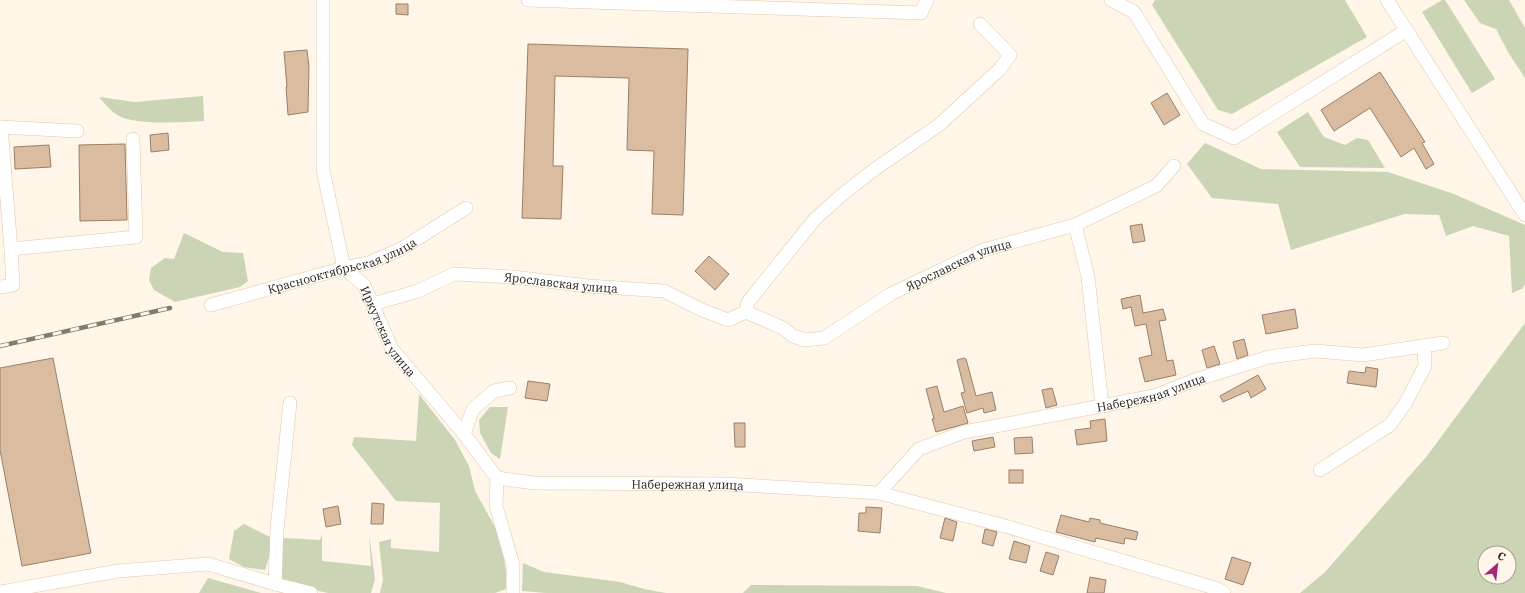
<svg xmlns="http://www.w3.org/2000/svg" width="1525" height="593" font-family="'IBM Plex Serif',serif">
<style>
.green{fill:#cbd5b6;fill-rule:evenodd}
.building{fill:#dabca1;stroke:#9a8068}
.lines{fill:none;stroke-linecap:round;stroke-linejoin:round}
.minor-casing{stroke:#e0c8ab;stroke-width:14}
.minor{stroke:#fff;stroke-width:13}
.rail-casing{stroke:#847b6f;stroke-width:4.5}
.rail{stroke:#fff5e9;stroke-width:3;stroke-dasharray:9;stroke-linecap:butt}
.labels{text-anchor:middle;dominant-baseline:central;stroke-width:3;stroke-linejoin:round;paint-order:stroke}
.street-label{font-size:12px;fill:#292015;stroke:#fff5e9}
</style>
<rect width="100%" height="100%" fill="#fff5e9"/>
<g class="green">
<polygon points="1155,0 1345,0 1367,37 1232,114 1218,110 1152,5"/>
<polygon points="1442,0 1445,0 1495,79 1472,93 1422,12"/>
<polygon points="1464,0 1509,0 1525,28 1525,78 1508,52 1496,29 1480,23"/>
<path d="M 203,96 L 204,121 C 182,122 136,126 117,115 C 110,110 104,103 99,97 L 135,102 Z"/>
<polygon points="1308,112 1324,137 1345,145 1357,138 1368,140 1385,168 1300,167 1277,132"/>
<polygon points="1205,143 1261,169 1388,172 1454,194 1525,225 1525,284 1522,289 1512,293 1509,236 1473,226 1446,236 1439,215 1404,214 1291,250 1278,204 1212,198 1187,164"/>
<polygon points="184,233 223,252 243,253 248,281 240,287 175,302 154,290 149,280 151,268 165,258 174,259"/>
<path d="M 1525,323 L 1525,593 L 1300,593 L 1325,572 L 1427,456 ZM 1485,553 L 1509,553 L 1509,577 L 1485,577 Z"/>
<polygon points="419,394 455,440 469,466 475,491 500,536 506,571 506,589 495,593 380,593 383,580 379,542 391,539 391,548 439,552 440,503 396,501 352,445 354,437 416,441"/>
<polygon points="490,407 508,407 500,459 491,453 480,433 479,420"/>
<polygon points="244,524 270,537 270,554 265,570 244,567 229,559 234,531"/>
<polygon points="322,534 322,561 371,566 369,534 375,579 371,593 328,593 297,586 280,579 282,538 320,540"/>
<polygon points="523,563 544,572 620,582 644,589 666,593 546,593 522,591"/>
<polygon points="208,578 261,593 199,593"/>
<polygon points="751,585 917,586 946,593 743,593"/>
</g>
<g class="building">
<polygon points="396,4 408,4 408,15 396,14"/>
<polygon points="528,44 688,49 683,215 652,214 654,151 627,150 629,78 555,76 553,166 563,166 561,219 522,218"/>
<polygon points="307,50 309,67 308,112 288,115 286,87 287,87 284,52"/>
<polygon points="1380,72 1425,142 1422,143 1434,164 1426,169 1414,148 1401,157 1370,108 1334,131 1321,110"/>
<polygon points="1167,93 1180,115 1164,125 1151,103"/>
<polygon points="168,133 169,150 151,152 150,135"/>
<polygon points="125,144 127,220 80,221 79,145"/>
<polygon points="49,145 51,167 15,169 14,147"/>
<polygon points="1142,224 1145,241 1133,243 1130,226"/>
<polygon points="709,256 729,274 715,290 695,271"/>
<polygon points="1140,295 1143,313 1163,309 1166,320 1159,321 1167,361 1173,360 1176,375 1145,382 1139,358 1152,355 1146,324 1135,326 1131,307 1123,309 1121,299"/>
<polygon points="1295,309 1298,328 1266,334 1262,315"/>
<polygon points="1244,339 1248,355 1237,359 1233,342"/>
<polygon points="1214,346 1220,364 1207,368 1202,350"/>
<polygon points="53,358 91,553 22,566 0,450 0,368"/>
<polygon points="964,358 966,359 976,396 992,392 996,410 984,413 983,408 967,413 961,393 965,392 957,360"/>
<polygon points="1366,367 1378,369 1376,387 1347,383 1349,371 1365,373"/>
<polygon points="1258,375 1266,389 1251,398 1248,391 1223,402 1220,396"/>
<polygon points="528,381 550,384 547,401 525,398"/>
<polygon points="937,386 944,412 963,406 968,423 936,432 932,419 934,419 926,389"/>
<polygon points="1052,388 1057,405 1046,408 1042,390"/>
<polygon points="1105,419 1107,441 1077,445 1075,430 1091,428 1090,421"/>
<polygon points="734,423 745,423 745,447 735,447"/>
<polygon points="993,437 995,447 974,451 972,441"/>
<polygon points="1032,437 1033,453 1015,454 1014,438"/>
<rect x="1009" y="470" width="14" height="13"/>
<polygon points="372,503 384,504 383,524 371,524"/>
<polygon points="338,506 341,524 326,527 323,509"/>
<polygon points="866,507 882,508 880,533 858,531 859,513 866,513"/>
<polygon points="1061,515 1089,522 1090,518 1100,520 1100,523 1138,532 1136,540 1125,538 1124,544 1096,538 1095,542 1056,532"/>
<polygon points="945,518 957,522 953,541 940,538"/>
<polygon points="985,529 997,532 993,546 982,543"/>
<polygon points="1014,541 1030,546 1026,563 1009,559"/>
<polygon points="1046,552 1059,556 1053,575 1040,571"/>
<polygon points="1232,557 1251,563 1243,585 1225,579"/>
<polygon points="1090,577 1106,580 1104,593 1087,593"/>
</g>
<g class="lines">
<defs>
<g id="minor">
<path id="s1" d="M 323,0 L 323,170 L 344,268 L 364,285 L 392,349 L 464,434 L 497,478 L 496,506 L 513,565 L 513,593"/>
<polyline points="528,0 921,13 927,0"/>
<polyline points="1111,0 1134,12 1203,124 1234,138 1407,30"/>
<polyline points="1387,0 1525,215"/>
<polyline points="0,127 77,131"/>
<polyline points="1,127 11,249 136,237 133,139"/>
<polyline points="1075,225 1088,277 1102,406"/>
<polyline points="0,287 13,285 11,249"/>
<path id="s2" d="M 373,304 L 418,291 L 454,274 L 513,277 L 588,286 L 664,291 L 702,310 L 728,320 L 746,312 L 748,302 L 815,219 L 843,194 L 875,169 L 939,125 L 1000,69 L 1010,55 L 980,24"/>
<path id="s3" d="M 211,305 L 344,268 L 371,262 L 401,249 L 466,208"/>
<path id="s4" d="M 746,312 L 783,328 L 793,336 L 805,340 L 824,338 L 891,294 L 983,250 L 1075,225 L 1156,186 L 1174,166"/>
<polyline points="464,434 473,409 494,391 510,388"/>
<polyline points="1320,470 1390,425 1405,404 1425,366 1424,346"/>
<path id="s5" d="M 497,478 L 535,483 L 725,484 L 879,493 L 1005,526 L 1218,589 L 1224,593"/>
<path id="s6" d="M 879,493 L 919,449 L 964,432 L 1154,396 L 1195,380 L 1269,357 L 1315,351 L 1363,355 L 1443,343"/>
<polyline points="275,584 277,529 290,403"/>
<polyline points="0,592 118,571 208,564 275,584 311,593"/>
</g>
</defs>
<use href="#minor" class="minor-casing"/>
<use href="#minor" class="minor"/>
<defs>
<polyline id="rail" points="0,346 170,308"/>
</defs>
<use href="#rail" class="rail-casing"/>
<use href="#rail" class="rail"/>
</g>
<g class="labels">
<g class="street-label">
<text stroke="none"><textPath href="#s3" startOffset="137">Краснооктябрьская улица</textPath></text>
<text stroke="none"><textPath href="#s4" startOffset="239">Ярославская улица</textPath></text>
<text stroke="none"><textPath href="#s2" startOffset="194">Ярославская улица</textPath></text>
<text stroke="none"><textPath href="#s1" startOffset="349">Иркутская улица</textPath></text>
<text stroke="none"><textPath href="#s6" startOffset="299">Набережная улица</textPath></text>
<text stroke="none"><textPath href="#s5" startOffset="191">Набережная улица</textPath></text>
</g>
</g>
<g transform="translate(1497 565) rotate(28)"><circle r="19" fill="#fff5e9" stroke="#a9a094"/>
<path d="M0-3L7 15L0 10L-7 15Z" fill="#a6287a"/>
<text y="-6" font-size="11" font-weight="bold" text-anchor="middle" fill="#292015">С</text>
</g>
</svg>
